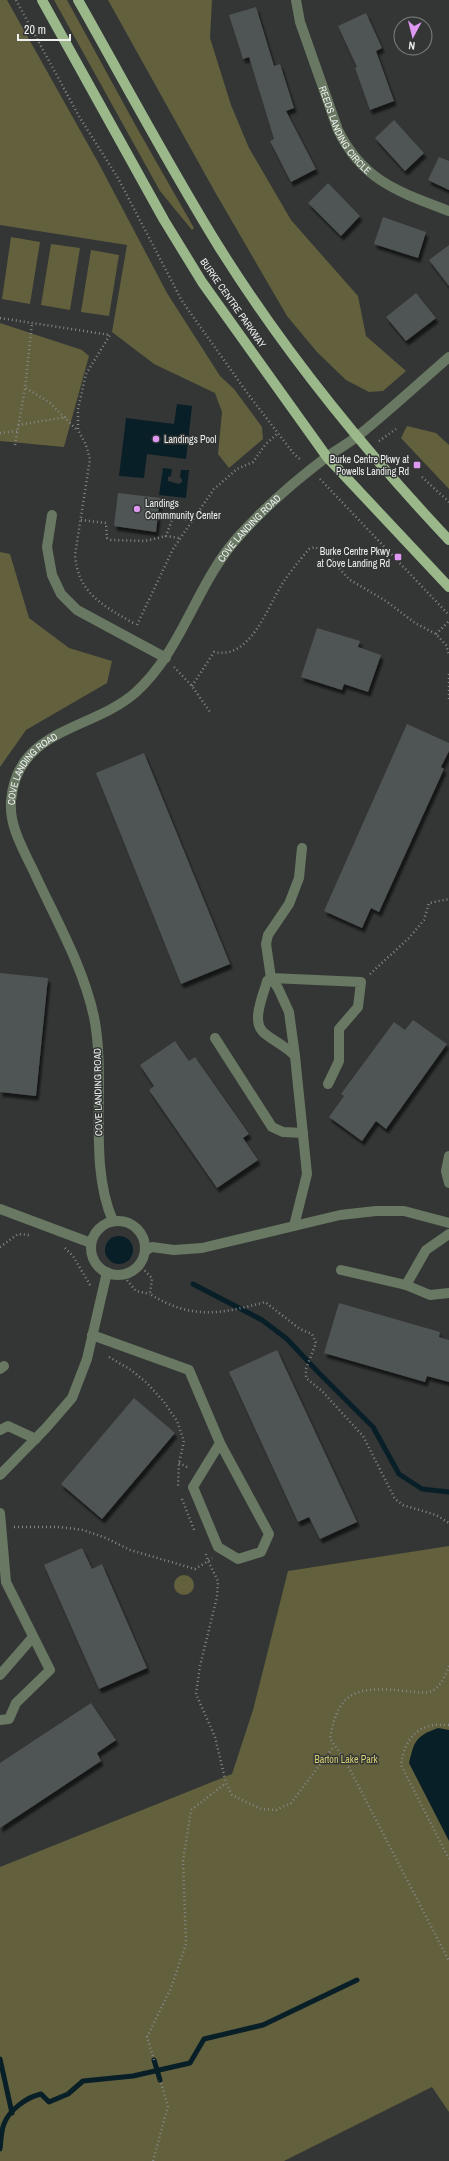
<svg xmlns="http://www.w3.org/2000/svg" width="449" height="2161" font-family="'Archivo Narrow',sans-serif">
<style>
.green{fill:#62603d}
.water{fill:#081f28}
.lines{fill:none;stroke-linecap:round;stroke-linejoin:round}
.stream{stroke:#081f28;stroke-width:5}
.building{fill:#505454;filter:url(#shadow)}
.path{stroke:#858887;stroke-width:2.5;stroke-dasharray:1 3;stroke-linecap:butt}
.minor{stroke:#697862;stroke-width:10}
.major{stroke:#9bb88b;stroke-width:10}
.poi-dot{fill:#de98f2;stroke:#333635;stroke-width:1.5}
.labels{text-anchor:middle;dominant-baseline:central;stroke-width:3;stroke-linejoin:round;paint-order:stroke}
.street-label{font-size:10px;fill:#eef1f0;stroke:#333635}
.poi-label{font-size:10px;fill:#eef1f0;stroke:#333635;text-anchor:start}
.park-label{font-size:10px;fill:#d5cd73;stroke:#333635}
</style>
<defs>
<filter id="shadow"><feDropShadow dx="2.5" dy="4.5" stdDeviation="1" flood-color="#0009"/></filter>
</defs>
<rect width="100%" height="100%" fill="#333635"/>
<g class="green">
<polygon points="0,0 7,0 99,164 167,293 220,376 234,389 262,427 263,439 229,468 218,454 222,412 215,393 154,364 112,332 127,245 0,225"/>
<polygon points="54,0 67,0 137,128 194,228 192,230 160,191"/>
<polygon points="108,0 212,0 210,38 231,105 249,148 291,220 358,296 366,336 406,371 383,391 369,392 346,380 317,352 287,316 215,192"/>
<polygon points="11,237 40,242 30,304 2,299"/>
<polygon points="51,244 80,248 70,310 41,305"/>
<polygon points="91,250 119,255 109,316 81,312"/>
<polygon points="0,323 82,350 89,356 64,447 0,441"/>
<polygon points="407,426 436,433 449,445 449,489 401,438"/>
<polygon points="0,552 10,554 29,618 69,648 112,661 107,683 26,730 0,767"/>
<polygon points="449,1546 449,2112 432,2087 284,2161 0,2161 0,1867 232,1774 253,1710 288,1571"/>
<circle cx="184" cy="1585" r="10"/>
</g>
<g class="water">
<polygon points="177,404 192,406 186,459 147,454 144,478 119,476 126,418 174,424"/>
<polygon points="163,468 172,469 171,476 168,477 168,481 179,484 182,482 182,479 180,477 181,470 189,470 186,498 159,495"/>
<circle cx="119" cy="1250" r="14"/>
<path d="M 438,1728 L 449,1730 L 449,1841 L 409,1763 C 414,1741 416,1736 438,1728 Z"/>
</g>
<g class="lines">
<g class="stream">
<polyline points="193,1284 262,1320 287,1339 317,1371 373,1427 399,1474 422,1489 449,1492"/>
<polyline points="0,2059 12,2113"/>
<polyline points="154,2060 160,2080"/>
<path d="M 0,2149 C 1,2142 1,2131 4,2124 C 9,2110 27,2097 41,2094 L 49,2102 L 68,2094 L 83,2081 L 133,2076 L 190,2063 L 204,2039 L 263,2025 L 357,1980"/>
</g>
</g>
<g class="building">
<polygon points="256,7 274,66 280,64 294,108 286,111 316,169 291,182 270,141 274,139 249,57 243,59 229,15"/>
<polygon points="366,13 382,48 376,51 394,101 370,110 355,68 357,67 338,26"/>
<polygon points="394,120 424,153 405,171 375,138"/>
<polygon points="439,157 449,161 449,190 428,180"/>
<polygon points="328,183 360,216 341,236 308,203"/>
<polygon points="383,217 426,232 418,258 374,244"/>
<polygon points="449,245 449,286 429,260"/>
<polygon points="416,293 436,318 406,341 386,317"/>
<polygon points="118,493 160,498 156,532 114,526"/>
<polygon points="317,628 360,641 358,647 381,655 368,692 344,684 342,690 301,677"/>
<polygon points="407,724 449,743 449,751 441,767 444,769 379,912 371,908 362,928 324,911"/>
<polygon points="144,753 230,964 181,984 96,773"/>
<polygon points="0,973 48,978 36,1096 0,1092"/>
<polygon points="413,1020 447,1044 386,1129 376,1121 362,1141 329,1117 344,1096 341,1094 394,1022 405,1030"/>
<polygon points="175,1041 189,1061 195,1057 249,1134 243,1138 258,1160 217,1188 149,1090 154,1086 140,1065"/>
<polygon points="339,1303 440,1332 439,1337 449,1340 449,1382 427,1376 425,1382 324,1353"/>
<polygon points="277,1350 357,1522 320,1539 309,1517 298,1522 229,1372"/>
<polygon points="134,1398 175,1433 102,1519 61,1484"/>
<polygon points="82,1548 92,1569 102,1564 147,1668 99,1689 44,1565"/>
<polygon points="91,1703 116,1740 97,1753 101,1761 0,1828 0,1763"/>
</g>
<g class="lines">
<g class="path">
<polyline points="16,0 80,118 118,178 182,301 248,394 294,454 301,460"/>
<path d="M 0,318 L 110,335 L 86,374 L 78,409 L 78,430 L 86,445 L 90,459 L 75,555 C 78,594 104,606 135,624"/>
<polyline points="26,388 50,403 77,430"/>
<polyline points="18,425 66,417"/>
<polyline points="0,433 17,431"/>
<polyline points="379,441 396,429"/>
<polyline points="15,445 25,388 32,323"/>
<polyline points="422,477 449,502"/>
<polyline points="320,479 449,615"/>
<polyline points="158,514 191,521"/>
<polyline points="173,517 166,536 179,538"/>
<polyline points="81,520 106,523 107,538 111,540 145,541 166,536"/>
<polyline points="137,625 173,549 214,489 237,469 253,462 265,445 278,433"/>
<polyline points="436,634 449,621"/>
<polyline points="174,667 192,686 210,712"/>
<polyline points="449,674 449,700"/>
<path d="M 192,686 L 214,652 C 250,660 266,610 281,586 C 289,573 299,561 309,549 L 315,547 L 331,556 L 335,564 L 350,580 L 386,601 L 415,623 L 436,634 L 446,645 L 449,655"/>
<polyline points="370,974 409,938 424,920 429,903 449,899"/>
<polyline points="0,1247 18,1234 29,1235"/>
<polyline points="65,1248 73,1256 90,1285"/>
<path d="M 139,1265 L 152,1278 L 150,1294 C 191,1320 222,1314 265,1302 L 300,1329 L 312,1334 L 316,1343 L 306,1369 L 306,1378 L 322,1391 L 363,1436 L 395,1499 L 403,1505 L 436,1515 L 449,1523"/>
<polyline points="122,1274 136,1291 150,1294"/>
<polyline points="109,1357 131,1370 147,1383 164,1402 177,1421 184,1441 179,1463 178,1487"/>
<polyline points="179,1463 189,1468"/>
<polyline points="182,1499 195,1532"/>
<polyline points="14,1527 60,1527 83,1530 106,1538 130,1550 195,1569 208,1561 218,1581 217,1597 200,1666 196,1694 215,1737 226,1783 232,1795 261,1809 276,1810 291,1803 334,1746"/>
<polyline points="206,1554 208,1561 212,1558"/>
<path d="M 449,1666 C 446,1675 441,1686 432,1691 C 425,1694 415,1692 407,1691 C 361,1687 338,1687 330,1739 L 344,1758 L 449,1961"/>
<path d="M 449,1725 C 419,1722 405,1737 401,1765 L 449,1859"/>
<polyline points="154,2060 147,2037 171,1988 186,1944 183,1861 191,1810 226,1783"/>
<polyline points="153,2161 168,2106 160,2080"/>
</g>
<g class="minor">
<path id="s1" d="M 296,0 L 300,22 L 338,130 C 363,181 399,192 449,211"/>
<polyline points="52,515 47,547 52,575 61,594 77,610 166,658"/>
<polyline points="215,1038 272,1127 283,1132 303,1133"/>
<path d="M 295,1056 C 286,1046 273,1041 263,1032 C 251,1020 264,994 267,981 L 271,978 L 361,982 L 358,1007 L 339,1029 L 339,1061 L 328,1084"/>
<polyline points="449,1156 446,1171 449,1183"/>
<polyline points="0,1209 91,1243"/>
<circle cx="118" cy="1248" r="27"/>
<path id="s2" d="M 113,1221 C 87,1163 107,1081 94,1017 C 83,966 55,918 34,872 C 23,849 9,826 11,801 C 17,728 91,731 135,693 C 183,650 196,583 239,536 C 265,507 296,480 328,456 C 338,449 349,443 359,435 C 390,410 419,383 449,357"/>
<polyline points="294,1226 307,1174 295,1056 289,1012 278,988 271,978 266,944 268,935 289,904 299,878 302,848"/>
<polyline points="145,1251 152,1247 174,1250 202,1248 340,1215 376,1211 404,1211 449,1223"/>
<polyline points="341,1270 406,1285 426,1250 449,1234"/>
<polyline points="406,1285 430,1295 449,1293"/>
<polyline points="92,1335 189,1370 220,1443 193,1487 218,1547 238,1559 261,1552 269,1534 220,1443"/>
<polyline points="0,1369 4,1366"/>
<polyline points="0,1430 8,1426 36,1439"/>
<polyline points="0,1475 46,1428 72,1398 87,1359 107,1272"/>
<polyline points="0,1513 6,1582 50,1670 16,1703 9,1719 0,1720"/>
<polyline points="0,1675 33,1637"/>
</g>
<g class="major">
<polyline points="42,0 164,220 202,282 327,457 449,587"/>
<path d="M 78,0 C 125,83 169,166 219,247 C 284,351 365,451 449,540"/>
</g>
</g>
<g class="poi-dot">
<circle cx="156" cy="439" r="4"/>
<rect x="413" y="461" width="8" height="8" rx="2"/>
<circle cx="137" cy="509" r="4"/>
<rect x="394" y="553" width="8" height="8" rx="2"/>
</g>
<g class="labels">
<g class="street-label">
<text stroke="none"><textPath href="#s1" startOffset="140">REEDS LANDING CIRCLE</textPath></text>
<text transform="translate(233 303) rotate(55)">BURKE CENTRE PARKWAY</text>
<text stroke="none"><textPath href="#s2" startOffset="814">COVE LANDING ROAD</textPath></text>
<text stroke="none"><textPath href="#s2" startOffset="479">COVE LANDING ROAD</textPath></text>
<text transform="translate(98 1092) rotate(-91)">COVE LANDING ROAD</text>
</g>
<g class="poi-label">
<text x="164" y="439">Landings Pool</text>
<text x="409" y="459" text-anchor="end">Burke Centre Pkwy at<tspan x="409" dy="12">Powells Landing Rd</tspan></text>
<text x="145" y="503">Landings<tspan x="145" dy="12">Commmunity Center</tspan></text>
<text x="390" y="551" text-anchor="end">Burke Centre Pkwy<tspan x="390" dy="12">at Cove Landing Rd</tspan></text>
</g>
<g class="park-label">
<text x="346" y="1759">Barton Lake Park</text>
</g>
</g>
<g transform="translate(413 36) rotate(187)"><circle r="19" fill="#333635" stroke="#7e8180"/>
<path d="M0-3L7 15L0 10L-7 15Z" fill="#de98f2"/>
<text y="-6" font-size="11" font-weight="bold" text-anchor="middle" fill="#eef1f0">N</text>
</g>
<path d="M18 34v6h52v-6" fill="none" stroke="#eef1f0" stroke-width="2"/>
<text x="24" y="34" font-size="12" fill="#eef1f0" stroke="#333635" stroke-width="3" paint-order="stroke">20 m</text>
</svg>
